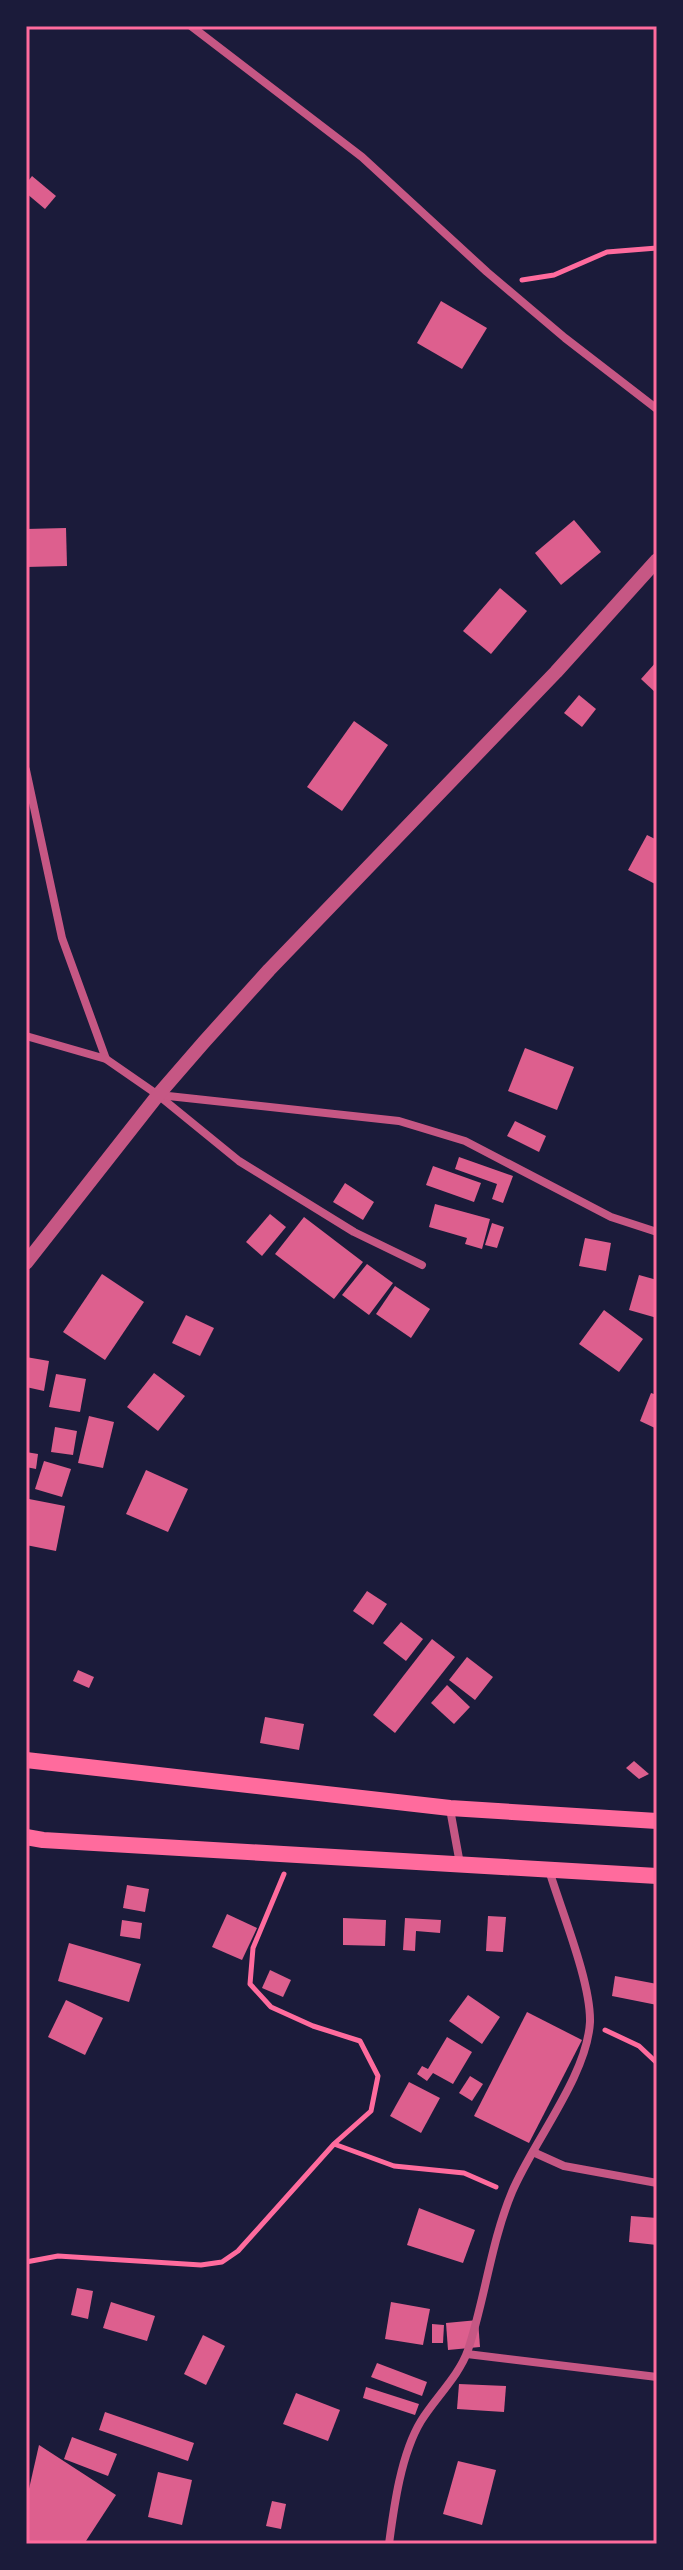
<svg xmlns="http://www.w3.org/2000/svg" width="683" height="2570" font-family="'Archivo Narrow',sans-serif">
<style>
.building{fill:#dd5f8e}
.lines{fill:none;stroke-linecap:round;stroke-linejoin:round}
.path{stroke:#ff6b9d;stroke-width:5}
.minor{stroke:#c65784;stroke-width:8}
.tertiary{stroke:#c65784;stroke-width:14}
.secondary{stroke:#ff6b9d;stroke-width:16}
.neatline{fill:none;stroke:#ff6b9d;stroke-width:3}
</style>
<rect width="100%" height="100%" fill="#1b1b3a"/>
<g class="building">
<polygon points="32,176 56,196 45,209 26,193 26,184"/>
<polygon points="441,301 487,328 462,369 417,343"/>
<polygon points="574,520 601,552 561,585 535,553"/>
<polygon points="66,528 67,566 26,567 26,529"/>
<polygon points="500,588 527,611 491,654 463,631"/>
<polygon points="657,661 657,694 641,679"/>
<polygon points="579,695 596,709 582,727 564,713"/>
<polygon points="354,721 388,745 342,811 307,787"/>
<polygon points="647,835 657,840 657,885 628,870"/>
<polygon points="525,1048 574,1067 557,1110 508,1091"/>
<polygon points="515,1121 546,1136 539,1152 507,1136"/>
<polygon points="459,1157 513,1176 503,1203 492,1199 497,1184 455,1169"/>
<polygon points="433,1166 481,1183 474,1202 426,1185"/>
<polygon points="345,1183 374,1202 363,1220 333,1202"/>
<polygon points="435,1204 490,1219 482,1249 465,1244 467,1238 429,1227"/>
<polygon points="270,1214 286,1227 262,1256 246,1242"/>
<polygon points="304,1217 363,1262 334,1299 275,1254"/>
<polygon points="492,1223 504,1227 497,1248 485,1245"/>
<polygon points="585,1238 611,1243 606,1271 579,1266"/>
<polygon points="367,1264 393,1283 369,1315 342,1295"/>
<polygon points="102,1274 144,1302 105,1360 63,1332"/>
<polygon points="639,1275 657,1280 657,1318 629,1310"/>
<polygon points="395,1286 430,1309 411,1338 376,1314"/>
<polygon points="604,1310 643,1339 619,1372 579,1344"/>
<polygon points="186,1315 214,1328 200,1356 172,1343"/>
<polygon points="26,1357 49,1361 44,1391 26,1387"/>
<polygon points="154,1373 185,1396 158,1431 127,1407"/>
<polygon points="56,1374 86,1379 80,1412 49,1407"/>
<polygon points="651,1393 657,1395 657,1429 640,1421"/>
<polygon points="89,1416 114,1422 103,1468 78,1463"/>
<polygon points="55,1427 77,1431 73,1455 51,1452"/>
<polygon points="26,1452 38,1454 36,1469 26,1467"/>
<polygon points="44,1461 71,1469 62,1497 35,1489"/>
<polygon points="146,1470 188,1489 168,1532 126,1514"/>
<polygon points="29,1499 65,1506 56,1551 26,1545"/>
<polygon points="367,1591 387,1604 373,1625 353,1611"/>
<polygon points="401,1622 423,1639 406,1661 383,1643"/>
<polygon points="432,1639 455,1657 395,1733 373,1715"/>
<polygon points="467,1657 493,1677 475,1700 449,1680"/>
<polygon points="78,1670 94,1677 89,1688 73,1681"/>
<polygon points="447,1685 470,1707 454,1724 431,1703"/>
<polygon points="265,1717 304,1724 299,1750 260,1743"/>
<polygon points="634,1761 649,1774 639,1779 626,1768"/>
<polygon points="127,1885 149,1889 145,1912 123,1908"/>
<polygon points="227,1914 257,1928 242,1960 212,1947"/>
<polygon points="488,1916 506,1917 503,1952 486,1951"/>
<polygon points="343,1918 386,1920 385,1946 343,1945"/>
<polygon points="405,1918 441,1920 440,1933 416,1931 415,1951 403,1950"/>
<polygon points="122,1920 142,1923 140,1939 120,1936"/>
<polygon points="69,1943 141,1964 129,2002 58,1981"/>
<polygon points="270,1970 291,1980 283,1997 262,1988"/>
<polygon points="615,1976 657,1984 657,2005 612,1996"/>
<polygon points="468,1995 500,2017 482,2044 449,2021"/>
<polygon points="66,2000 103,2018 85,2055 48,2037"/>
<polygon points="527,2012 582,2040 529,2143 474,2116"/>
<polygon points="447,2037 472,2052 453,2084 433,2073 427,2081 417,2074 422,2066 428,2069"/>
<polygon points="470,2076 483,2084 472,2101 459,2093"/>
<polygon points="409,2082 440,2098 421,2133 390,2116"/>
<polygon points="419,2208 475,2230 463,2263 407,2245"/>
<polygon points="631,2216 657,2218 657,2245 629,2242"/>
<polygon points="77,2288 93,2291 88,2319 71,2315"/>
<polygon points="111,2302 155,2316 147,2341 103,2328"/>
<polygon points="391,2302 430,2309 423,2345 385,2339"/>
<polygon points="478,2320 480,2347 448,2350 446,2323"/>
<polygon points="432,2324 444,2325 443,2343 432,2343"/>
<polygon points="203,2335 225,2346 206,2385 184,2374"/>
<polygon points="377,2363 427,2382 422,2396 371,2377"/>
<polygon points="459,2384 506,2386 504,2412 457,2409"/>
<polygon points="366,2387 419,2404 415,2415 363,2398"/>
<polygon points="296,2393 340,2410 328,2441 283,2424"/>
<polygon points="105,2412 194,2443 188,2461 99,2430"/>
<polygon points="72,2437 117,2454 108,2476 64,2459"/>
<polygon points="39,2445 116,2495 84,2544 26,2544 26,2502"/>
<polygon points="458,2461 496,2470 482,2525 443,2514"/>
<polygon points="158,2472 192,2480 182,2525 148,2517"/>
<polygon points="272,2501 286,2504 281,2529 266,2526"/>
</g>
<g class="lines">
<g class="path">
<polyline points="522,280 554,275 607,252 657,248"/>
<polyline points="284,1874 253,1948 250,1984 271,2007 313,2026 360,2041 378,2076 371,2111 335,2143"/>
<polyline points="605,2030 639,2046 657,2063"/>
<polyline points="26,2262 58,2256 201,2265 222,2262 238,2251 334,2144 394,2166 464,2173 496,2187"/>
</g>
<g class="minor">
<polyline points="191,26 362,157 487,272 565,338 657,409"/>
<polyline points="26,770 62,938 106,1059"/>
<polyline points="26,1036 106,1059 158,1095 239,1161 354,1232 422,1265"/>
<polyline points="159,1095 399,1121 465,1141 611,1217 657,1232"/>
<polyline points="450,1809 460,1864"/>
<polyline points="533,2152 564,2166 657,2183"/>
<polyline points="467,2354 657,2377"/>
<path d="M 389,2544 C 394,2506 401,2454 421,2421 C 435,2398 459,2376 468,2350 C 485,2299 491,2242 512,2192 C 533,2142 587,2076 590,2022 C 591,1982 561,1910 549,1870"/>
</g>
<polyline class="tertiary" points="26,1263 158,1095 204,1042 269,970 556,672 657,560"/>
<g class="secondary">
<polyline points="26,1760 450,1808 657,1821"/>
<polyline points="26,1837 43,1840 657,1876"/>
</g>
</g>
<rect width="683" height="2570" fill="none" stroke="#1b1b3a" stroke-width="56"/>
<rect x="28" y="28" width="627" height="2514" class="neatline"/>
</svg>
